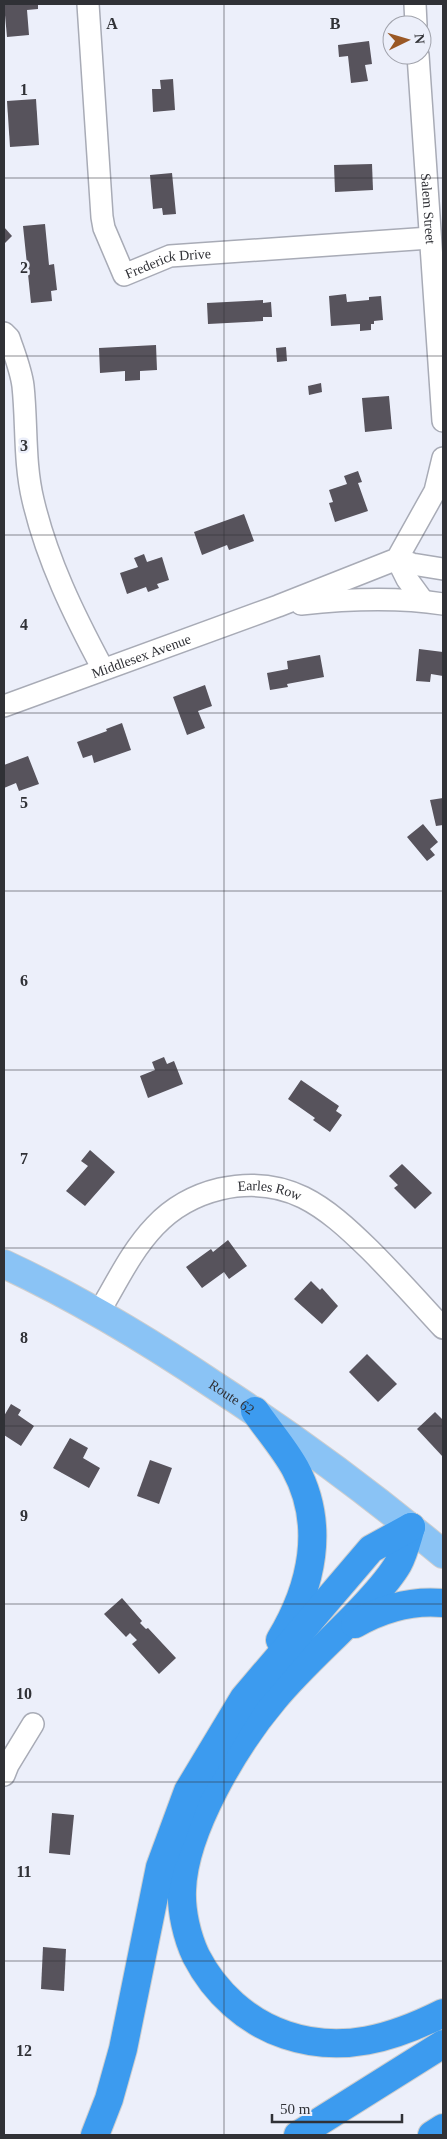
<svg xmlns="http://www.w3.org/2000/svg" width="447" height="2139" font-family="Georgia,serif">
<style>
.building{fill:#57535c}
.lines{fill:none;stroke-linecap:round;stroke-linejoin:round}
.minor-casing{stroke:#a8abb6;stroke-width:24}
.major-casing{stroke:#cdcecf;stroke-width:30}
.highway-casing{stroke:#cdcecf;stroke-width:30}
.minor{stroke:#fff;stroke-width:21}
.major{stroke:#8ac3f5;stroke-width:28}
.highway{stroke:#3c9bef;stroke-width:28}
.grid{fill:none;stroke:#303136;stroke-width:1;stroke-opacity:0.55}
.labels{text-anchor:middle;dominant-baseline:central;stroke-width:5;stroke-linejoin:round;paint-order:stroke}
.street-label{font-size:14px;fill:#303136;stroke:#eceffa}
.grid-label{font-size:16px;text-anchor:middle;font-weight:bold;fill:#303136;stroke:#eceffa;stroke-width:5;stroke-linejoin:round;paint-order:stroke}
</style>
<rect width="100%" height="100%" fill="#eceffa"/>
<g class="building">
<polygon points="4,4 38,4 38,9 27,10 29,35 7,37"/>
<polygon points="369,41 372,64 365,65 368,81 351,83 348,56 339,57 338,45"/>
<polygon points="173,79 175,110 153,112 152,89 161,89 160,80"/>
<polygon points="36,99 39,145 10,147 7,101"/>
<polygon points="372,164 373,190 335,192 334,165"/>
<polygon points="172,173 176,214 163,215 162,208 153,209 150,175"/>
<polygon points="45,224 49,265 54,264 57,290 51,291 52,301 31,303 23,226"/>
<polygon points="4,227 12,236 4,244"/>
<polygon points="346,294 347,302 369,300 369,297 381,296 383,320 374,321 374,324 371,324 371,330 360,331 360,324 331,326 329,296"/>
<polygon points="263,300 263,303 271,302 272,317 263,317 263,321 208,324 207,303"/>
<polygon points="156,345 157,370 140,371 140,380 125,381 125,371 100,373 99,348"/>
<polygon points="286,347 287,361 277,362 276,348"/>
<polygon points="321,383 322,392 309,395 308,386"/>
<polygon points="389,396 392,429 365,432 362,398"/>
<polygon points="358,471 362,482 358,483 368,511 335,522 329,503 333,502 329,490 347,484 344,476"/>
<polygon points="244,514 254,541 229,550 227,545 202,555 194,532"/>
<polygon points="144,554 147,562 162,557 169,580 157,584 159,588 148,592 146,587 127,594 120,573 138,567 134,558"/>
<polygon points="419,649 443,652 443,676 431,674 430,682 416,681"/>
<polygon points="320,655 324,677 287,684 288,687 270,690 267,673 288,669 287,661"/>
<polygon points="205,685 212,706 198,711 205,728 187,735 173,697"/>
<polygon points="122,723 131,750 94,763 92,755 83,758 77,742 107,731 106,729"/>
<polygon points="28,756 39,784 19,791 16,783 4,788 4,765"/>
<polygon points="443,798 443,825 436,826 430,800"/>
<polygon points="423,824 438,842 430,849 435,855 427,861 407,837"/>
<polygon points="164,1057 167,1064 174,1061 183,1084 148,1098 140,1076 155,1070 152,1062"/>
<polygon points="301,1080 339,1106 336,1111 342,1115 330,1132 313,1120 315,1118 288,1099"/>
<polygon points="90,1150 115,1172 85,1206 66,1191 88,1166 81,1161"/>
<polygon points="402,1164 432,1193 415,1209 394,1188 398,1185 389,1176"/>
<polygon points="228,1240 247,1266 229,1279 224,1272 202,1288 186,1267 211,1249 213,1252"/>
<polygon points="311,1281 320,1290 322,1288 338,1306 322,1324 294,1299"/>
<polygon points="367,1354 397,1384 378,1402 349,1372"/>
<polygon points="11,1404 21,1410 18,1415 34,1426 21,1446 4,1435 4,1416"/>
<polygon points="435,1412 443,1420 443,1457 417,1429"/>
<polygon points="70,1438 88,1448 83,1458 100,1468 89,1488 53,1468"/>
<polygon points="150,1460 172,1468 159,1504 137,1496"/>
<polygon points="122,1598 142,1621 140,1623 146,1629 148,1628 176,1658 159,1674 132,1644 137,1640 130,1633 126,1637 104,1614"/>
<polygon points="52,1813 74,1815 70,1855 49,1853"/>
<polygon points="43,1947 66,1949 64,1991 41,1989"/>
</g>
<g class="lines">
<defs>
<g id="minor">
<path id="s1" d="M 88,4 L 102,217 L 104,228 L 124,275 L 170,256 L 430,238"/>
<polyline points="415,4 416,25"/>
<path id="s2" d="M 418,55 L 443,421"/>
<path d="M 4,333 L 9,338 C 14,353 21,370 23,386 C 27,423 24,463 33,500 C 47,560 74,615 103,669"/>
<polyline points="397,559 407,579 423,601"/>
<polyline points="397,559 412,564 443,569"/>
<path d="M 301,604 C 348,599 396,597 443,604"/>
<path id="s3" d="M 4,706 L 278,606 L 397,559 L 435,491 L 443,458"/>
<path id="s4" d="M 99,1312 C 116,1284 131,1251 155,1226 C 172,1208 195,1195 220,1189 C 287,1174 325,1206 370,1250 C 395,1275 419,1302 443,1328"/>
<polyline points="4,1775 8,1765 33,1724"/>
</g>
<g id="major">
<path id="s5" d="M 4,1264 C 77,1298 147,1340 214,1385 C 294,1437 370,1493 443,1554"/>
</g>
<g id="highway">
<path d="M 255,1411 C 268,1430 284,1448 295,1468 C 326,1525 312,1587 280,1640"/>
<path d="M 411,1527 C 407,1540 404,1553 398,1564 C 390,1578 379,1590 368,1602 C 338,1635 303,1664 274,1699 C 236,1744 184,1830 182,1890 C 181,1911 187,1937 196,1956 C 215,1993 247,2022 286,2035 C 342,2054 393,2038 443,2013"/>
<path d="M 355,1624 C 383,1608 411,1600 443,1603"/>
<polyline points="95,2135 109,2099 123,2049 160,1867 188,1791 244,1698 371,1549 411,1527"/>
<polyline points="298,2135 443,2044"/>
<polyline points="432,2135 443,2128"/>
</g>
</defs>
<use href="#minor" class="minor-casing"/>
<use href="#major" class="major-casing"/>
<use href="#highway" class="highway-casing"/>
<use href="#minor" class="minor"/>
<use href="#major" class="major"/>
<use href="#highway" class="highway"/>
</g>
<path class="grid" d="M 224,4 L 224,2135M 4,178 L 443,178M 4,356 L 443,356M 4,535 L 443,535M 4,713 L 443,713M 4,891 L 443,891M 4,1070 L 443,1070M 4,1248 L 443,1248M 4,1426 L 443,1426M 4,1604 L 443,1604M 4,1782 L 443,1782M 4,1961 L 443,1961"/>
<g class="labels">
<g class="street-label">
<text stroke="none"><textPath href="#s2" startOffset="154">Salem Street</textPath></text>
<text stroke="none"><textPath href="#s1" startOffset="322">Frederick Drive</textPath></text>
<text stroke="none"><textPath href="#s3" startOffset="146">Middlesex Avenue</textPath></text>
<text stroke="none"><textPath href="#s4" startOffset="229">Earles Row</textPath></text>
<text stroke="none"><textPath href="#s5" startOffset="264">Route 62</textPath></text>
</g>
</g>
<g class="grid-label">
<text x="112" y="29">A</text>
<text x="335" y="29">B</text>
<text x="24" y="95">1</text>
<text x="24" y="273">2</text>
<text x="24" y="451">3</text>
<text x="24" y="630">4</text>
<text x="24" y="808">5</text>
<text x="24" y="986">6</text>
<text x="24" y="1164">7</text>
<text x="24" y="1343">8</text>
<text x="24" y="1521">9</text>
<text x="24" y="1699">10</text>
<text x="24" y="1877">11</text>
<text x="24" y="2056">12</text>
</g>
<rect width="447" height="2139" fill="none" stroke="#303136" stroke-width="10"/>
<g transform="translate(407 40) rotate(85)"><circle r="24" fill="#eceffa" stroke="#a1a3ac"/>
<path d="M0-4L9 19L0 12L-9 19Z" fill="#9a5825"/>
<text y="-8" font-size="14" font-weight="bold" text-anchor="middle" fill="#303136">N</text>
</g>
<path d="M272 2114v8h130v-8" fill="none" stroke="#303136" stroke-width="2.5"/>
<text x="280" y="2114" font-size="15" fill="#303136" stroke="#eceffa" stroke-width="4" paint-order="stroke">50 m</text>
</svg>
